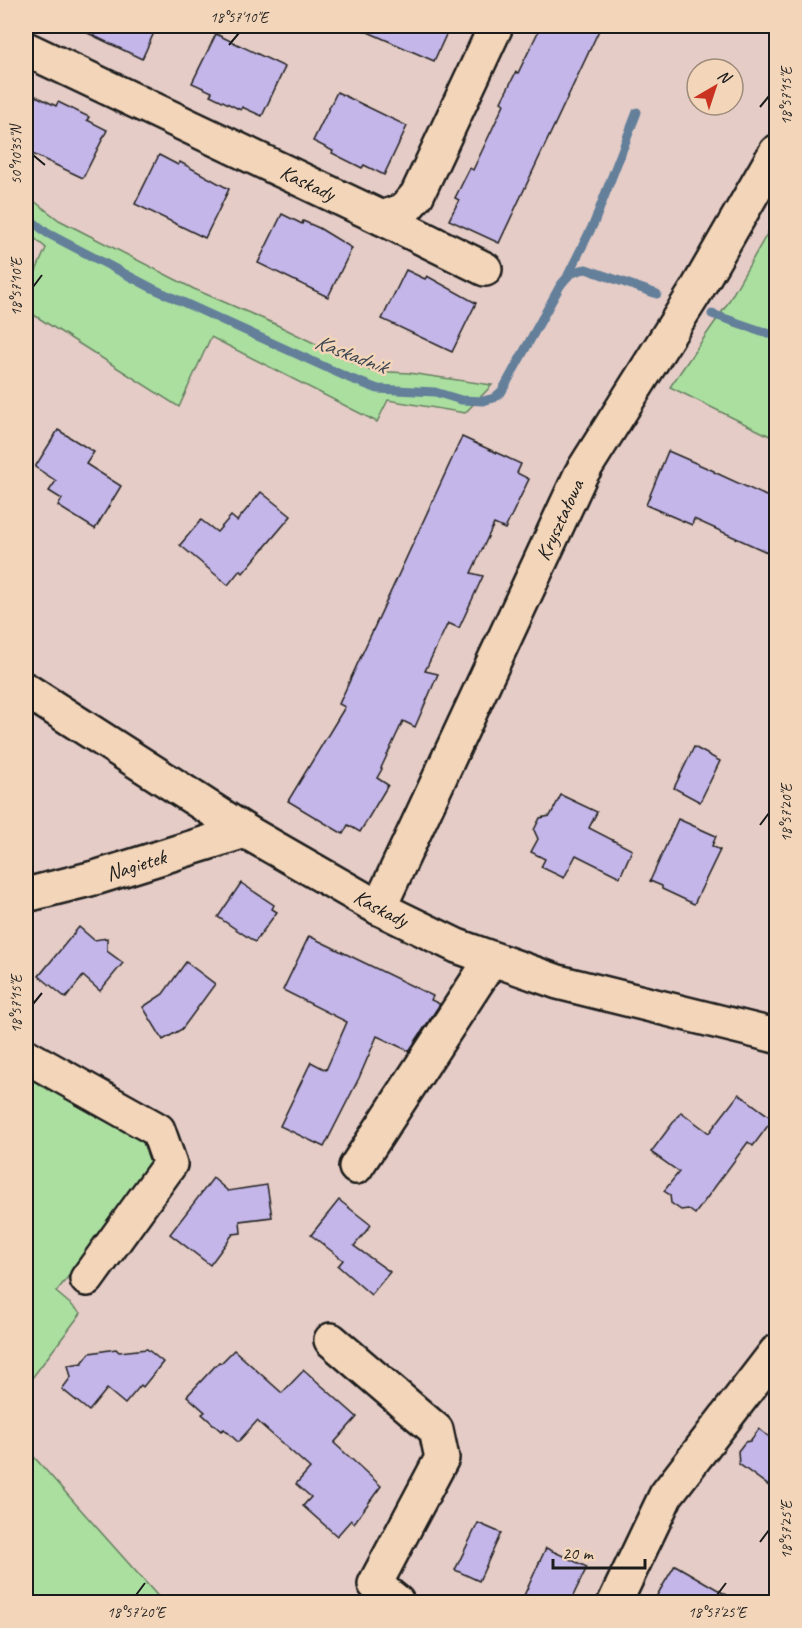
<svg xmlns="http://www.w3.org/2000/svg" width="802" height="1628" font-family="Caveat,sans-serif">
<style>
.green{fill:#abdfa0;stroke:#647e5e;stroke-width:1.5}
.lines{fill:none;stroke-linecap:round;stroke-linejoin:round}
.stream{stroke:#637f99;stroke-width:9}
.building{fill:#c4b6e8;stroke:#1c1c1c;stroke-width:1.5}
.minor-casing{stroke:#1c1c1c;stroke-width:38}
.minor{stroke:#f3d5b9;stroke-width:33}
.ticks{fill:none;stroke:#1c1c1c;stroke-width:2}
.labels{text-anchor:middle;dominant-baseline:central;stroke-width:5;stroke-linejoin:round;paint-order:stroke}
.street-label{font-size:21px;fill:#1c1c1c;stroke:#f3d5b9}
.water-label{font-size:22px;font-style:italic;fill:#3a4550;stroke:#f3d5b9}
.neatline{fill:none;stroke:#1c1c1c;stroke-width:2}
.ticks-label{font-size:15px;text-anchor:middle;fill:#1c1c1c}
</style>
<rect width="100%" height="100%" fill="#e5ccc7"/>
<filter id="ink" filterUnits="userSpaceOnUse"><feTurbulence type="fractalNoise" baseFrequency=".0167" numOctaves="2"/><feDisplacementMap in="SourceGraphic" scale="12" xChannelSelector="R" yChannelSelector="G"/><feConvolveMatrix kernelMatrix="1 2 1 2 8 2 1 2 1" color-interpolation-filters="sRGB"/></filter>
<g filter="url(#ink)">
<g class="green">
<polygon points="26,195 59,220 194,289 275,324 371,371 409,373 492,385 465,413 388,400 377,422 211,337 179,407 26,310 26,294 46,248 26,231"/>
<polygon points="776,218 776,439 670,387 726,306"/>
<polygon points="26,1077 146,1135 154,1168 56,1292 81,1313 26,1386"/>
<polygon points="26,1448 163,1602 26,1602"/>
</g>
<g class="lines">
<g class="stream">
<path d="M 26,216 L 47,233 L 152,288 L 349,378 L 378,389 L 435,392 L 461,400 L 483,401 L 494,398 L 502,391 L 560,286 C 568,275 573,271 586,269 L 657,294"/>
<polyline points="568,275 594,223 637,112"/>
<polyline points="712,314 776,336"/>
</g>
</g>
<g class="building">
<polygon points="73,26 157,26 142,59"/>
<polygon points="354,26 450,26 434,61"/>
<polygon points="541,26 601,26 499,243 449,220 459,200 455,198 470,168 473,170 504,104 501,102 516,72 518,73"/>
<polygon points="216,34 285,67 262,116 242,107 241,110 210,95 212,92 192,83"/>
<polygon points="337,92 407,126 384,175 364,165 362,168 332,153 333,151 313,141"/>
<polygon points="36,96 56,106 58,102 89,117 87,120 107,130 83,178 26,151 26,119"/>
<polygon points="159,155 178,165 180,162 229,189 205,238 135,204"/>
<polygon points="282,214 302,224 303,221 319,228 352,248 328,297 258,263"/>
<polygon points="406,270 425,279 427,276 476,303 452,352 382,319"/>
<polygon points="58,430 94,452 86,464 121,486 95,529 58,506 62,499 49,491 56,481 35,467"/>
<polygon points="462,437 521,464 517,473 529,479 505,529 494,524 471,573 483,576 459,628 448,623 425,671 438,674 415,727 403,721 381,768 382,769 377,778 388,785 360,832 348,825 343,834 288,801 345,707 339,704"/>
<polygon points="668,451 714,471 714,472 777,501 777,537 769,553 694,519 692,525 646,505"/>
<polygon points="261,492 291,516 243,573 240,570 228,585 180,545 201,520 217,532 231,516 237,521"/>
<polygon points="694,747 720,761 700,802 674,788"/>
<polygon points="561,795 597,812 589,828 632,850 620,877 576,855 564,878 541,867 545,859 531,852 538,839 534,830 540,818 550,816"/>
<polygon points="678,819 716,836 712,846 720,850 694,904 662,889 662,886 650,881"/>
<polygon points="241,883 274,905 272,909 277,912 255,942 218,917"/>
<polygon points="79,927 94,940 107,938 107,951 123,963 100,991 83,976 66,998 39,976"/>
<polygon points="309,936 433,996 431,1000 440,1004 409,1051 377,1036 359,1078 324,1147 280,1126 311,1062 326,1070 347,1022 283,990"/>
<polygon points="186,962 215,984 182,1029 163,1040 143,1007 163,994"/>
<polygon points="739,1094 773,1119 753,1146 748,1142 695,1214 688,1209 681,1210 671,1203 670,1195 664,1191 679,1172 651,1152 681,1112 709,1133"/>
<polygon points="213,1178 228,1191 267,1185 272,1217 240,1221 241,1233 233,1234 210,1265 170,1234"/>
<polygon points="339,1200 371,1225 354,1246 390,1272 371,1295 338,1266 343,1260 311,1235"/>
<polygon points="116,1349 119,1352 147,1349 163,1362 143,1387 141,1385 125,1404 107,1389 89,1411 62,1389 71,1377 68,1365 82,1363 90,1353"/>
<polygon points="234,1350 282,1393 304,1370 357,1417 334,1443 381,1486 354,1523 351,1520 337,1536 303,1506 311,1497 296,1484 310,1468 257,1421 238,1442 224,1429 221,1431 202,1414 205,1412 187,1396 219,1362 221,1363"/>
<polygon points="759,1429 777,1443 777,1492 739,1464 738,1451 745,1442 750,1441"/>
<polygon points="478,1523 501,1533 479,1581 455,1570"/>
<polygon points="546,1548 587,1567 570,1602 521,1602"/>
<polygon points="675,1565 739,1602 653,1602"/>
</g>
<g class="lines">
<defs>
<g id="minor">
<path id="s1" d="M 26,49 L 382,218 L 404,210 L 417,195 L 496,26"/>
<polyline points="382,218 485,269"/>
<path id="s2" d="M 26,690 L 245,831 L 379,908 L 457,946 L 558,982 L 776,1036"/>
<path id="s3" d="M 26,895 L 98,877 L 245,831"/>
<path id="s4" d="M 379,908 L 581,474 L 696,291 L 776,152"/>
<polyline points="26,1056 158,1130 170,1164 87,1279"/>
<polyline points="356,1167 491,960"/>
<polyline points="331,1340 436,1430 442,1458 375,1584 397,1602"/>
<polyline points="615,1602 666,1495 776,1352"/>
</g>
</defs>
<use href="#minor" class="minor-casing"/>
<use href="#minor" class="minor"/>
</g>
</g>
<path class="ticks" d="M 229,45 L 239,33M 760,107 L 769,96M 33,155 L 45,165M 33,287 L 42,275M 760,825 L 769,813M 33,1004 L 42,993M 760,1542 L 769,1530M 136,1595 L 145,1583M 717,1595 L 726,1583"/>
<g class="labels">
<g class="street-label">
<text stroke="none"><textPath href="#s1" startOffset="312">Kaskady</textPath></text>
<text stroke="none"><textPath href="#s4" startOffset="428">Kryształowa</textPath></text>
<text stroke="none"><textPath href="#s3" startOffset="114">Nagietek</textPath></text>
<text stroke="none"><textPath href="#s2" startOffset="417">Kaskady</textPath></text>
</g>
<g class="water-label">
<text transform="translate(351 354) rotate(21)">Kaskadnik</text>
</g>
</g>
<rect width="802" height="1628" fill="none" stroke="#f3d5b9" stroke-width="66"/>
<g transform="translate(715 87) rotate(39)"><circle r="28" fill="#f3d5b9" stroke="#9d8b7a" stroke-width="1.5"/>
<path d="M0-4.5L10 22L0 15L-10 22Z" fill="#c8321e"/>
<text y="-9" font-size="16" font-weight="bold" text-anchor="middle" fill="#1c1c1c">N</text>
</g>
<path d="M553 1559v9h92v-9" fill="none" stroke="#1c1c1c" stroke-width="3"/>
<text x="562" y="1559" font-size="18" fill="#1c1c1c" stroke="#f3d5b9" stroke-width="4.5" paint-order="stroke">20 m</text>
<rect x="33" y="33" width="736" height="1562" class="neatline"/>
<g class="ticks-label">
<text x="239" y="22">18°57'10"E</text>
<text transform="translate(786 96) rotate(-90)" y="5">18°57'15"E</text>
<text transform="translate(16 155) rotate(-90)" y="5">50°10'35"N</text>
<text transform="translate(16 287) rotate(-90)" y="5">18°57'10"E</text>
<text transform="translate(786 813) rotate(-90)" y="5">18°57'20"E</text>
<text transform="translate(16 1004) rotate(-90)" y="5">18°57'15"E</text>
<text transform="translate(786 1530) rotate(-90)" y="5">18°57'25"E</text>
<text x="136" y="1617">18°57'20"E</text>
<text x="717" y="1617">18°57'25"E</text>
</g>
</svg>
